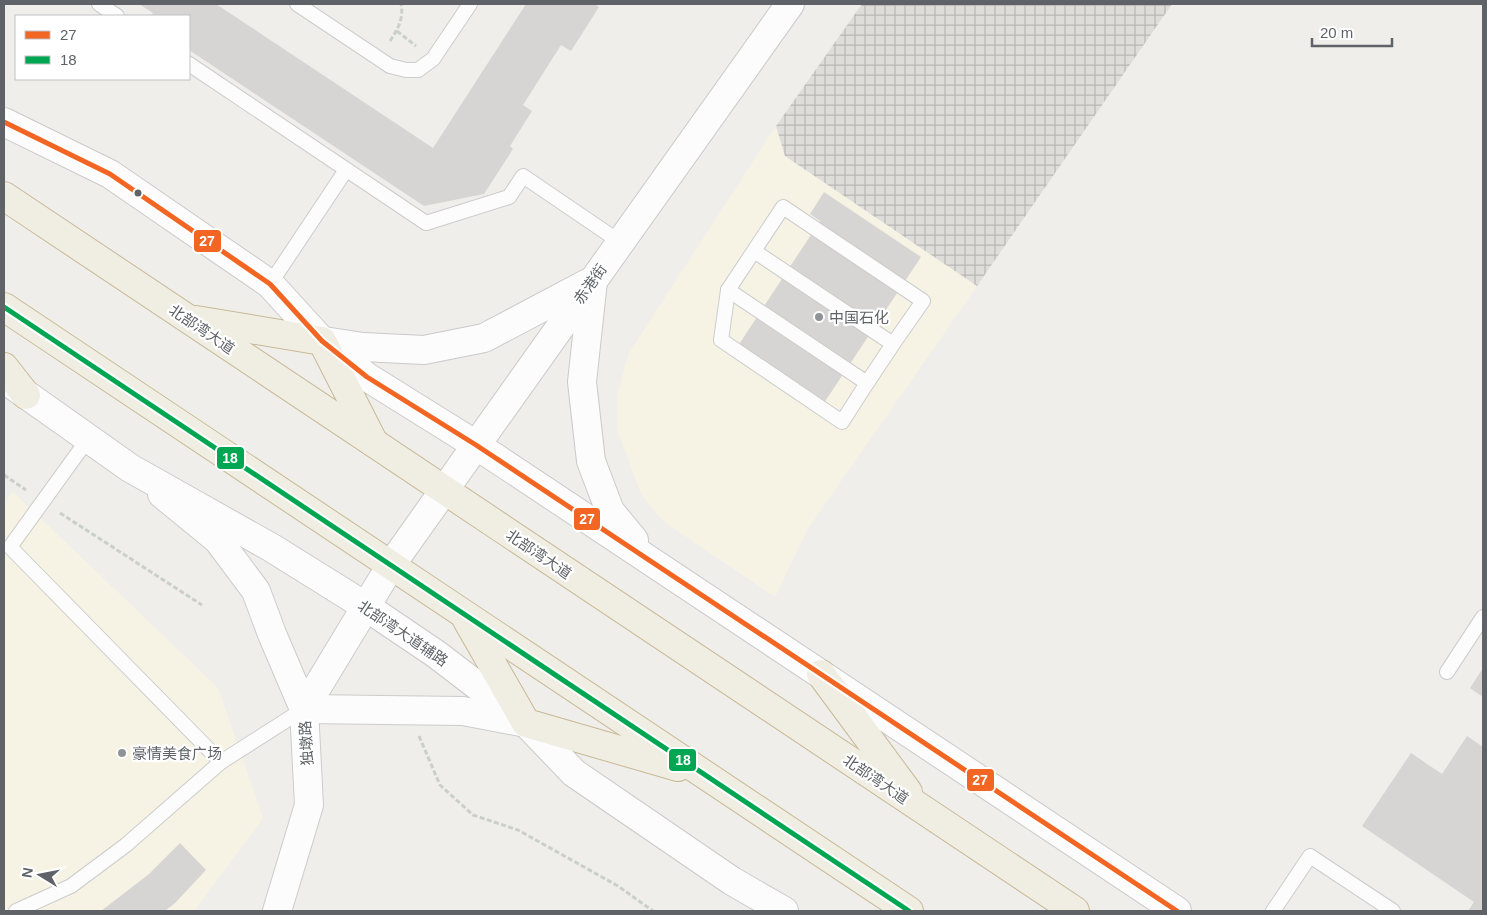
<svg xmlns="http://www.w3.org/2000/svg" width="1487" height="915" font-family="Arial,'Noto Sans SC',sans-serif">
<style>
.commercial{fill:#f7f3e4}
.industrial{fill:url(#industrial-grid)}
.building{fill:#d6d5d3}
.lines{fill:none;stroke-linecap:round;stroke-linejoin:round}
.lane-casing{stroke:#cbcccc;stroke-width:16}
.street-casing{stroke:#cbcccc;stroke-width:30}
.secondary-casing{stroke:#cacacb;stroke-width:30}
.highway-casing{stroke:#c8b996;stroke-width:30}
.path{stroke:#cacfcc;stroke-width:3;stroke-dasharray:5 2.5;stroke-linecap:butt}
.lane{stroke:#fdfcfc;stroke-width:14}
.street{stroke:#fdfcfc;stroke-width:28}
.secondary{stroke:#fdfcfc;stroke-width:28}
.highway{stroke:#f0ede3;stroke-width:28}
.bus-1-casing{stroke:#fff;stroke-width:9}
.bus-2-casing{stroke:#fff;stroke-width:9}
.bus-1{stroke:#f26522;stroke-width:5}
.bus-2{stroke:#00a651;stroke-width:5}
.bus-dot{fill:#5f6368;stroke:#fff;stroke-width:2}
.poi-dot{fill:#919496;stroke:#fff;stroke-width:2}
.labels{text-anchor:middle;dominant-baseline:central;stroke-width:4.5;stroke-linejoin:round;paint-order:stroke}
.street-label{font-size:15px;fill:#5f6368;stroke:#fff}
.poi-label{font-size:15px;fill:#5f6368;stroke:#fff;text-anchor:start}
.line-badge{stroke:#fff;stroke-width:2}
.badge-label{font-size:14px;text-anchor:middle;font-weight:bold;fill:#fff}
</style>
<defs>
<pattern id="industrial-grid" width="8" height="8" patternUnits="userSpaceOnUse" patternTransform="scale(1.25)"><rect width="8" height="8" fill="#dfddda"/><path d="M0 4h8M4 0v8" fill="none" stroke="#b8b7b5"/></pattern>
</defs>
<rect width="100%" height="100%" fill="#efeeea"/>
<g class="commercial">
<polygon points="776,126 785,156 977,286 807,530 775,597 663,521 641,494 617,429 618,392 629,353"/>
<polygon points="13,492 218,688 263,818 194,911 4,911 4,502"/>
</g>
<polygon class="industrial" points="862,4 1172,4 977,286 785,156 776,126"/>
<g class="building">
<polygon points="139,4 216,4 433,148 526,4 595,4 599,7 571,51 561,45 523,105 532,111 510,146 513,149 484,194 424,206 189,50 189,16 151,16 153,13"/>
<polygon points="824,192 921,257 818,412 732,355 820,221 810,214"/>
<polygon points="1483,668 1483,697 1470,688"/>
<polygon points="1467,736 1483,747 1483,911 1468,911 1474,902 1362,826 1411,753 1442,774"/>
<polygon points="180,843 206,870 175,903 165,911 101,911 149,874"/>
</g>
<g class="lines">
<defs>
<g id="lane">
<polyline points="99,4 117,16"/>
<polyline points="297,4 390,66 406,70 418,70 433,59 470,4"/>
<polyline points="189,64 426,223 509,197 523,176 620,242"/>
<polyline points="754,251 893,344 923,301 783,207 728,290 867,383 893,344"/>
<polyline points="270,284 346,170"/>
<polyline points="728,290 721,340 842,422 867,383"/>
<polyline points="88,439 10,547 221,762"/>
<polyline points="1447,672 1483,617"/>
<polyline points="16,911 71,886 126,845 221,762 304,709"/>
<polyline points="1273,911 1310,856 1393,911"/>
</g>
<g id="street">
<polyline points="162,494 218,540 256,591 272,634 304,709 463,711 526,723"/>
<polyline points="277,911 309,805 304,709 391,565"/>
</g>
<g id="secondary">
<polyline points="4,122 110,174 270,284 322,341 367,377 476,445 1177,911"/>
<polyline points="593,281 582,382 591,461 610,511 634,540"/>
<polyline points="324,341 363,347 424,350 484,338 588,283"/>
<polyline points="7,381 130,468 272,548 365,606 436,654 526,723 574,773 732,881 784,911"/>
<polyline points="391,565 790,4"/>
</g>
<g id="highway">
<polyline points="4,196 1075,911"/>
<polyline points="4,307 909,911"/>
<polyline points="196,320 322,341 374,443"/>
<polyline points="4,367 26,395"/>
<polyline points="467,620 526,723 678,767"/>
<polyline points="821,674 908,792"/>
</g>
</defs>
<use href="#lane" class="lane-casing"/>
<use href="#street" class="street-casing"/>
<use href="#secondary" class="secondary-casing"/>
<use href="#highway" class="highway-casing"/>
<g class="path">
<polyline points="397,31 416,46"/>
<path d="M 390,41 C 398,29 404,18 401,4"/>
<polyline points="4,475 26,490"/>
<polyline points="60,513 202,605"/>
<polyline points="419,736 440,785 473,815 518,830 618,886 653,911"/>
</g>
<use href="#lane" class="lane"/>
<use href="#street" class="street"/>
<use href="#secondary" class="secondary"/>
<use href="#highway" class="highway"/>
<defs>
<polyline id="bus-1" points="4,122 110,174 270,284 322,341 367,377 476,445 1177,911"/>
<polyline id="bus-2" points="4,307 909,911"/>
</defs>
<use href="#bus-1" class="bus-1-casing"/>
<use href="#bus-2" class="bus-2-casing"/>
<use href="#bus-1" class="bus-1"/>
<use href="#bus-2" class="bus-2"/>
</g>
<circle class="bus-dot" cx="138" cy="193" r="4.5"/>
<g class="poi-dot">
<circle cx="819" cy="317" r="5"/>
<circle cx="122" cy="753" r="5"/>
</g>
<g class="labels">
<g class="street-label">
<text transform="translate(590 284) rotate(-55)">赤港街</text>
<text transform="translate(202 329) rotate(34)">北部湾大道</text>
<text transform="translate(539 554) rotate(34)">北部湾大道</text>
<text transform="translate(403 633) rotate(34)">北部湾大道辅路</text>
<text transform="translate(306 743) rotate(-93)">独墩路</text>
<text transform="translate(876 779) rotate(34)">北部湾大道</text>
</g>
<g class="poi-label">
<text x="829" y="317">中国石化</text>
<text x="132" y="753">豪情美食广场</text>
</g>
</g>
<g class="line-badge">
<rect x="193" y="229" width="29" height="24" rx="5" fill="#f26522"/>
<rect x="216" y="446" width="29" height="24" rx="5" fill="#00a651"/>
<rect x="573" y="507" width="28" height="24" rx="5" fill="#f26522"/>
<rect x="668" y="748" width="29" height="24" rx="5" fill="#00a651"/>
<rect x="966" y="768" width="29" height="24" rx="5" fill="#f26522"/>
</g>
<g class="badge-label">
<text x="207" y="246">27</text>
<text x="230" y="463">18</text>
<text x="587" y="524">27</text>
<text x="683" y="765">18</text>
<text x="980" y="785">27</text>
</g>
<rect width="1487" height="915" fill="none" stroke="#5f6368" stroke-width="10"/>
<rect x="15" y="15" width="175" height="65" fill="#ffffff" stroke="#bfc1c3"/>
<rect x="25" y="31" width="25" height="8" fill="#f26522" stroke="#bfc1c3"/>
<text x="60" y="40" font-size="15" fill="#5f6368">27</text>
<rect x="25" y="56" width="25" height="8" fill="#00a651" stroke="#bfc1c3"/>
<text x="60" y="65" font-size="15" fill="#5f6368">18</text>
<g transform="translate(40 875) rotate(280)" stroke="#ffffff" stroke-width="4" paint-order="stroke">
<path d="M0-4L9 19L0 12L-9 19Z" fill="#5f6368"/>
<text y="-8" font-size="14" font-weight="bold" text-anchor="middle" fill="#5f6368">N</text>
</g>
<path d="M1312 38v8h80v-8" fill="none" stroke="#5f6368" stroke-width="2.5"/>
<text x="1320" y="38" font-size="15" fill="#5f6368" stroke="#ffffff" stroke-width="4" paint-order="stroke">20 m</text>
</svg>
